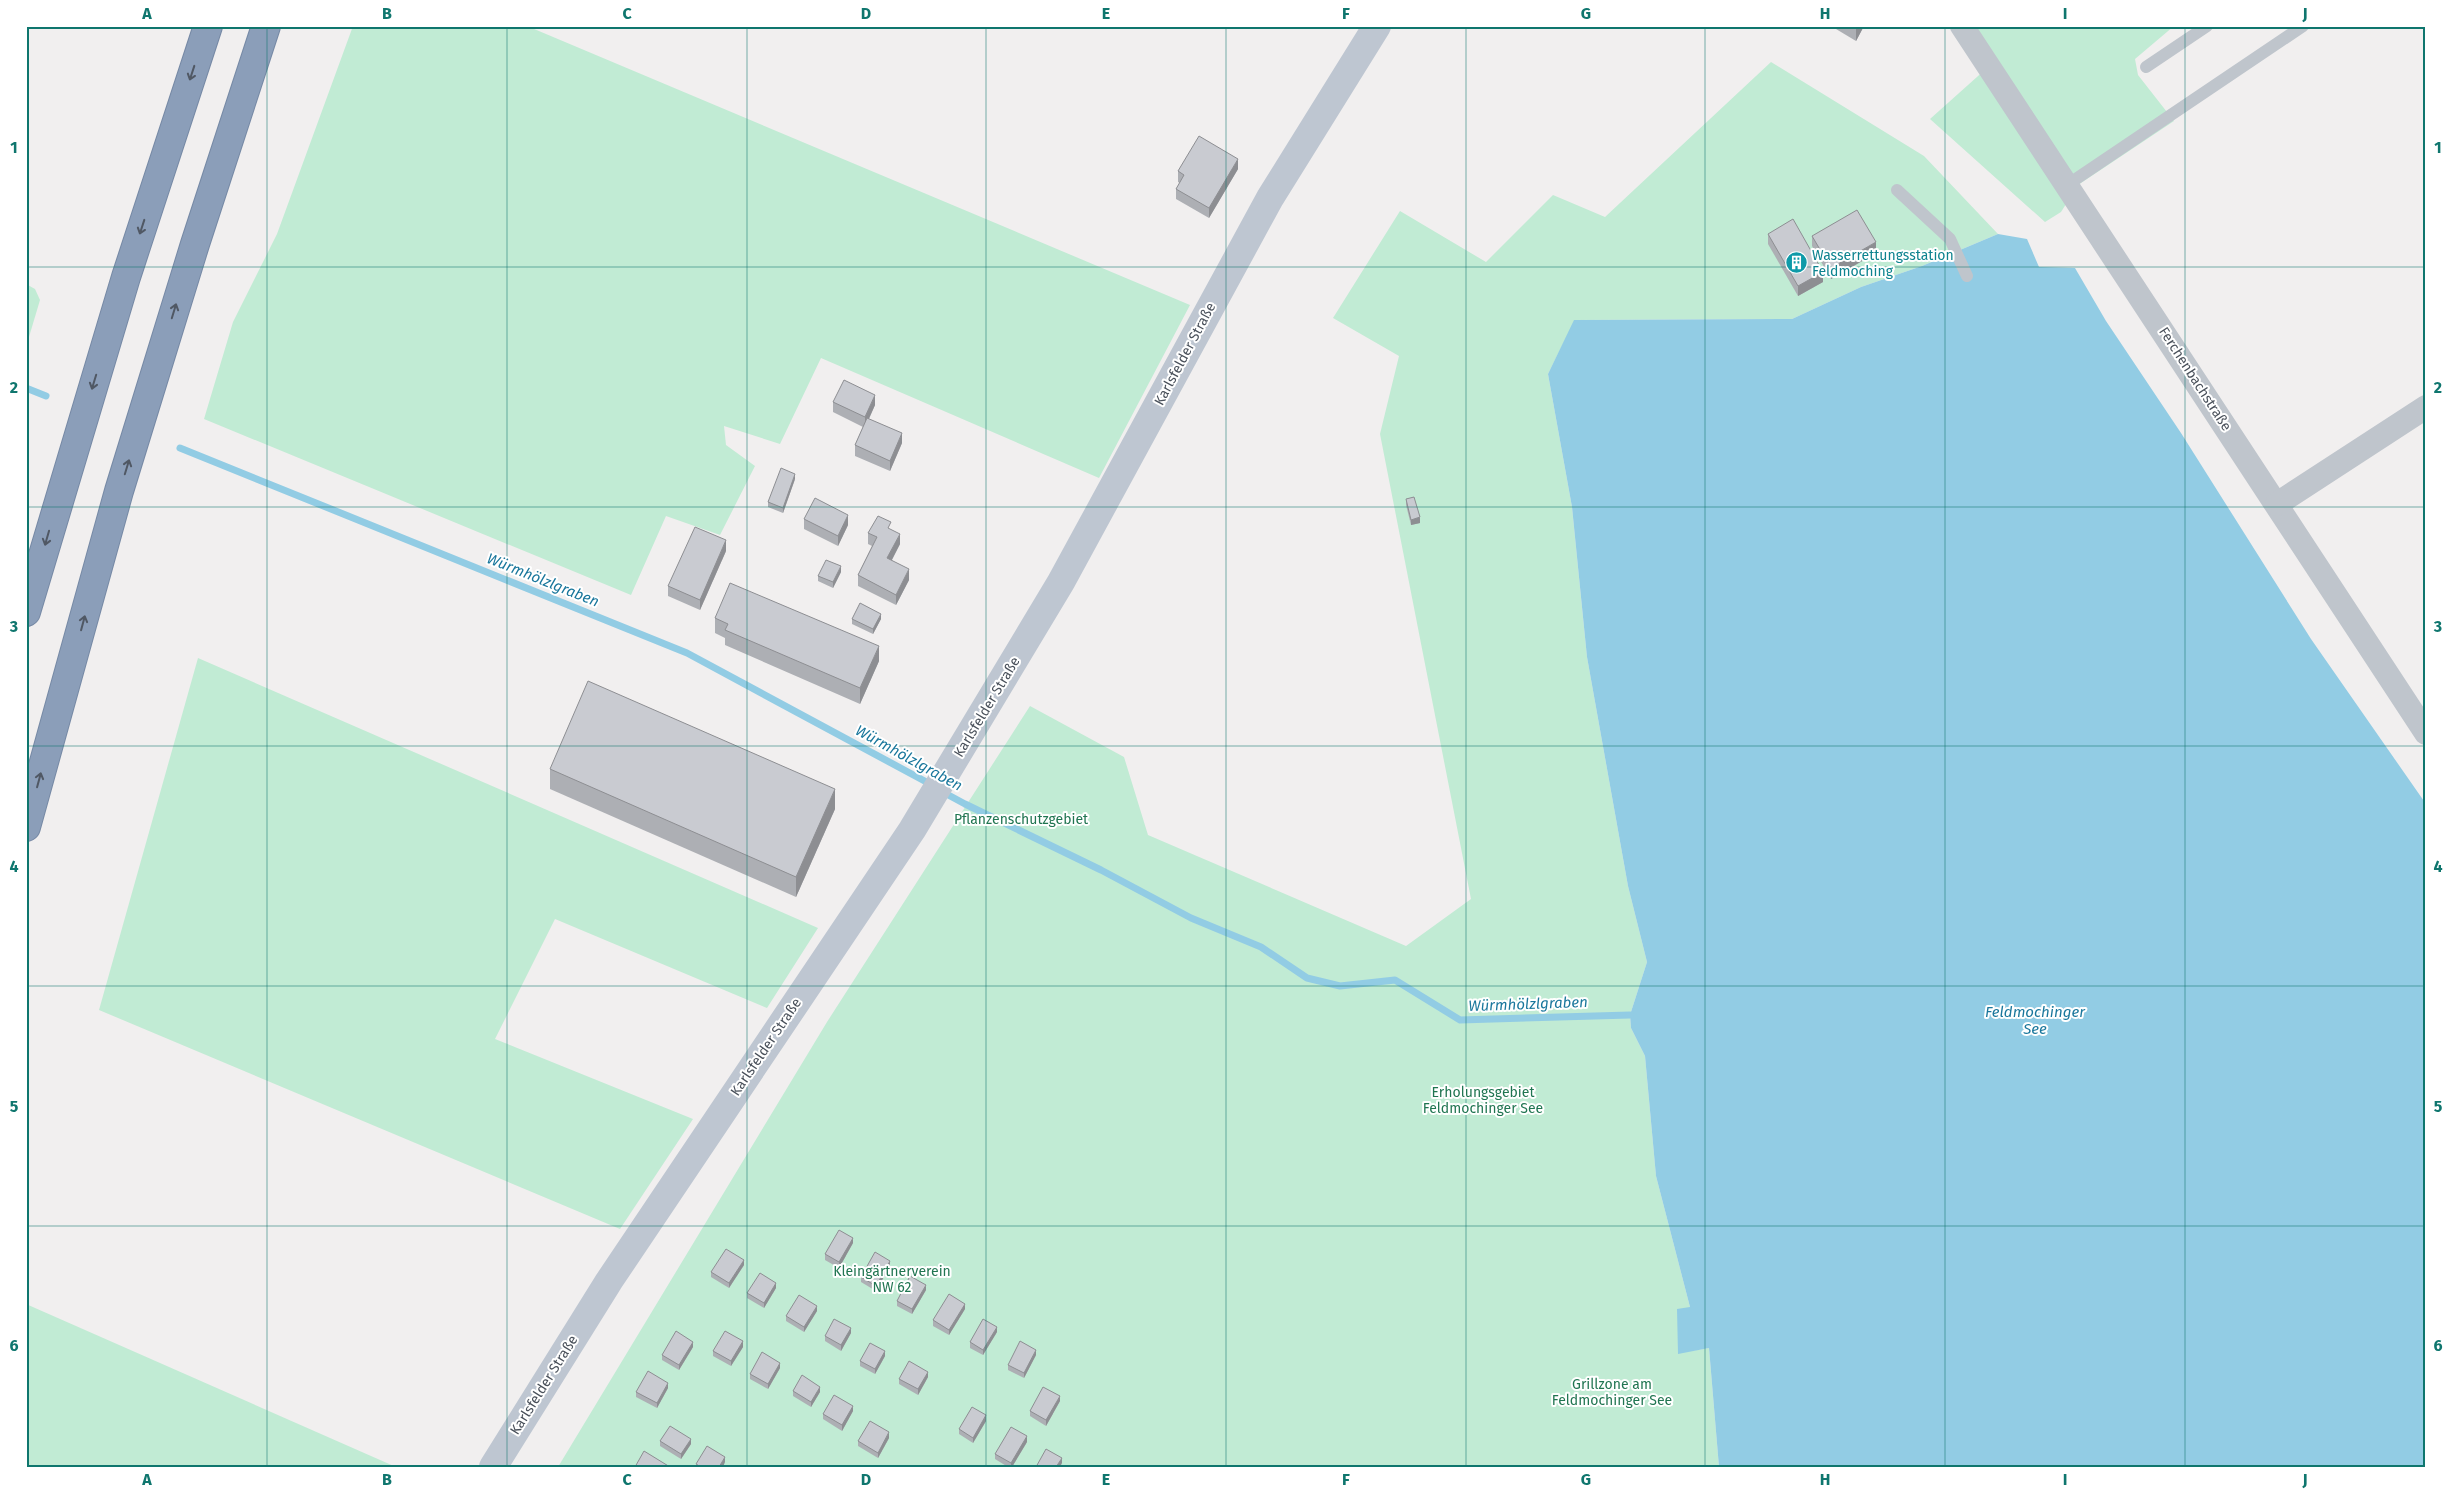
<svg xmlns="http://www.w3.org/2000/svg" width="2452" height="1493" font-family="'Fira Sans',sans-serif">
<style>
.green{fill:#c1ebd4}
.water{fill:#92cce4}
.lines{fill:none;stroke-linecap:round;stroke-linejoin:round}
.stream{stroke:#92cce4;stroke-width:7}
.highway-casing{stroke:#7689a5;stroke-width:30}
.lane{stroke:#bfc5cc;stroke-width:12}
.street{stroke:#bfc5cc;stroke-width:24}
.secondary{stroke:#bec6d1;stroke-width:28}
.highway{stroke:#8b9eb9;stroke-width:28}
.wall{fill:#adafb4}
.shaded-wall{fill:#8d8e92}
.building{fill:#c9cbd1;stroke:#8d8e92}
.oneway{stroke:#505864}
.grid{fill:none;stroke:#0f766e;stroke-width:1;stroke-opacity:0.55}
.labels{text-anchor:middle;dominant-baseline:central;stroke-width:4;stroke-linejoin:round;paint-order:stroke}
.culture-label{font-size:14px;fill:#0d838f;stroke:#fff;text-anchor:start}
.street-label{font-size:14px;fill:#49505a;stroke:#fff}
.park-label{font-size:14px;fill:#207551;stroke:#fff}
.water-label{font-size:15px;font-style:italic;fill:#1a779c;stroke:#fff}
.neatline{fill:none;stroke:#0f766e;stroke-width:2}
.grid-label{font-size:16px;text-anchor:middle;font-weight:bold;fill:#0f766e}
</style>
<rect width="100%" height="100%" fill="#f1efef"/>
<g class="green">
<polygon points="353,26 527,26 1190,305 1099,478 821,358 780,444 724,426 726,445 755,466 720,535 666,516 631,595 204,419 233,322 277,234"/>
<polygon points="1959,26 2174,26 2135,59 2138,75 2174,121 2078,185 2061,212 2045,222 1930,119 1987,68"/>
<polygon points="1771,62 1924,156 1998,234 1922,266 1861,287 1792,319 1575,320 1548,374 1572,507 1587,657 1628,886 1647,962 1630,1015 1631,1028 1645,1056 1656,1176 1690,1307 1678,1353 1709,1348 1719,1467 558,1467 827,1022 1030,706 1124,757 1148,835 1406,946 1471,899 1380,434 1399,356 1333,318 1400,211 1486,262 1553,195 1605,217"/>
<polygon points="26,284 35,289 40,300 26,347"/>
<polygon points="198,658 818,928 767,1008 555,919 495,1039 693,1119 620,1229 99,1010"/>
<polygon points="26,1304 396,1467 26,1467"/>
</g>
<polygon class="water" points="1998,234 2027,239 2039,267 2075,268 2106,321 2181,433 2311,639 2426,804 2426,1467 1719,1467 1709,1348 1678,1354 1677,1309 1690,1307 1656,1176 1645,1056 1631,1028 1630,1015 1647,962 1628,886 1587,657 1572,507 1548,374 1574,320 1792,319 1861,287 1922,266"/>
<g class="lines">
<g class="stream">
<polyline points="26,388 46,396"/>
<polyline points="180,448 687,653 932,785"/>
<polyline points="941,791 965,804 1101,870 1191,918 1261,947 1307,978 1340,986 1395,980 1460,1020 1630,1015"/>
</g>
<defs>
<g id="highway">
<polyline points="26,612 126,277 208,26"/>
<polyline points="26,827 119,491 195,244 266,26"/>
</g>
</defs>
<use href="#highway" class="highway-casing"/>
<g class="lane">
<polyline points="2146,67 2207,26"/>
<polyline points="2067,185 2303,26"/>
<polyline points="1897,190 1950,239 1967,276"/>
</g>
<g class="street">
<polyline points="1962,26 2426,733"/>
<polyline points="2277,504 2426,407"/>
</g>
<polyline class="secondary" points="493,1467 609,1281 912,830 1061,582 1270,198 1377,26"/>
<use href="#highway" class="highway"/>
</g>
<g class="wall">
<polygon points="1831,26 1864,26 1856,41"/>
<polygon points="1238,169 1209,218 1176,199 1176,189 1180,183 1178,182 1178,171"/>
<polygon points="1768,234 1823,282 1798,296 1768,244"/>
<polygon points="1812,236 1876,253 1831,279 1812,246"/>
<polygon points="833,402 875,405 869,419 902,443 890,471 855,456 855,445 863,427 833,412"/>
<polygon points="795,479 783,513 768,507 768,502"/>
<polygon points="1406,499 1420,523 1411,525 1406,505"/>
<polygon points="804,519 848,525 838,546 804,529"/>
<polygon points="891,530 900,544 892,560 909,580 896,605 858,586 858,575 872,546 868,544 868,533"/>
<polygon points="726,551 700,610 668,596 668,586"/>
<polygon points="841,572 833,588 818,581 818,576"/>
<polygon points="715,618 879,661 860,704 725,645 725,638 715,633"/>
<polygon points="852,619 881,619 873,634 852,624"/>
<polygon points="550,769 835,809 796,897 550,789"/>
<polygon points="853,1243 839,1268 825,1260 825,1254"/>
<polygon points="744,1265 729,1288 711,1277 711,1272"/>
<polygon points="890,1266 876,1291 861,1282 861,1277"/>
<polygon points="776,1288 764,1308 747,1298 747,1293"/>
<polygon points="926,1290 912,1314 897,1306 897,1301"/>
<polygon points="965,1309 949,1335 933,1326 933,1320"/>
<polygon points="817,1311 804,1332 786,1321 786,1316"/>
<polygon points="997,1332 983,1355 970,1348 970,1342"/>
<polygon points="851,1333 841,1351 825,1341 825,1336"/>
<polygon points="693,1347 679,1370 662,1360 662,1355"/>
<polygon points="743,1347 731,1366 713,1356 713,1351"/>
<polygon points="1036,1355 1024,1378 1008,1370 1008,1365"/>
<polygon points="885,1356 875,1374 860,1366 860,1361"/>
<polygon points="780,1368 768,1389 750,1379 750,1374"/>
<polygon points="928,1377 918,1395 899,1384 899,1379"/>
<polygon points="668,1388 657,1408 636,1397 636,1392"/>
<polygon points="793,1391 820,1392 811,1407 793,1396"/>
<polygon points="1060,1401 1046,1426 1030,1416 1030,1411"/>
<polygon points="853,1411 842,1431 823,1419 823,1414"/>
<polygon points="986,1421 973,1443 959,1434 959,1429"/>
<polygon points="889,1438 878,1458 858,1446 858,1441"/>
<polygon points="660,1441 691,1444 681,1459 660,1446"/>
<polygon points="1027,1442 1012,1467 1008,1467 995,1459 995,1454"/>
</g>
<g class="shaded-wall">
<polygon points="1856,26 1864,26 1856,41"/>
<polygon points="1238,159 1238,169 1209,218 1209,208"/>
<polygon points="1876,242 1876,253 1831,279 1831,268"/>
<polygon points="1823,272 1823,282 1798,296 1798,286"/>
<polygon points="875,395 875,405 865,427 865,417"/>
<polygon points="902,433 902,443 890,471 890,461"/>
<polygon points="795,474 795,479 783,513 783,508"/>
<polygon points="848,515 848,525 838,546 838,536"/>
<polygon points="1420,517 1420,523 1411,525 1411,520"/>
<polygon points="900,534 900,544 887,569 887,558"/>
<polygon points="726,540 726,551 700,610 700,600"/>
<polygon points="841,566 841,572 833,588 833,582"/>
<polygon points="909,569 909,580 896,605 896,595"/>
<polygon points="881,614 881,619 873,634 873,629"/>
<polygon points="879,646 879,661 860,704 860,688"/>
<polygon points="835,789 835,809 796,897 796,877"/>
<polygon points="853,1238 853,1243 839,1268 839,1262"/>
<polygon points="744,1260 744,1265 729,1288 729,1283"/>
<polygon points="890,1261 890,1266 876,1291 876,1286"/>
<polygon points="776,1283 776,1288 764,1308 764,1303"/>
<polygon points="926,1285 926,1290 912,1314 912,1309"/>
<polygon points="965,1304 965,1309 949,1335 949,1330"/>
<polygon points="817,1306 817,1311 804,1332 804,1327"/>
<polygon points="997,1327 997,1332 983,1355 983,1350"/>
<polygon points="851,1328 851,1333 841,1351 841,1345"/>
<polygon points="743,1341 743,1347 731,1366 731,1361"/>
<polygon points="693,1342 693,1347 679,1370 679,1365"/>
<polygon points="1036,1350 1036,1355 1024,1378 1024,1373"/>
<polygon points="885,1351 885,1356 875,1374 875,1369"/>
<polygon points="780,1363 780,1368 768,1389 768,1384"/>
<polygon points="928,1372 928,1377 918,1395 918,1389"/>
<polygon points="668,1383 668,1388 657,1408 657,1403"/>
<polygon points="820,1387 820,1392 811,1407 811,1402"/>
<polygon points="1060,1396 1060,1401 1046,1426 1046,1420"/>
<polygon points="853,1406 853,1411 842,1431 842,1425"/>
<polygon points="986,1415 986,1421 973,1443 973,1438"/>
<polygon points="889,1432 889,1438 878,1458 878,1453"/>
<polygon points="1027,1436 1027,1442 1012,1467 1011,1467 1011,1463"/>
<polygon points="691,1439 691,1444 681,1459 681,1454"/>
<polygon points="725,1457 725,1462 723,1467 719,1467"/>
<polygon points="1062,1458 1062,1463 1060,1467 1056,1467"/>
</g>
<g class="building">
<polygon points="1199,136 1238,159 1209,208 1176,189 1184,175 1178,171"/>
<polygon points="1857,210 1876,242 1831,268 1812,236"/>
<polygon points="1793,219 1823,272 1798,286 1768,234"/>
<polygon points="844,380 875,395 865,417 833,402"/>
<polygon points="867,418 902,433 890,461 855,445"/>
<polygon points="781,468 795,474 783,508 768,502"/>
<polygon points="1414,497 1420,517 1411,520 1406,499"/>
<polygon points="815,498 848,515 838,536 804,519"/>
<polygon points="878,516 891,522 888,528 900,534 887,558 909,569 896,595 858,575 877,537 868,533"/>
<polygon points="695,527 726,540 700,600 668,586"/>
<polygon points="826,560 841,566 833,582 818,576"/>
<polygon points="730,583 879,646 860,688 725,630 728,624 715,618"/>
<polygon points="860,603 881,614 873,629 852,619"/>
<polygon points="588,681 835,789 796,877 550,769"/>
<polygon points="839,1230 853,1238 839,1262 825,1254"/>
<polygon points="726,1249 744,1260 729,1283 711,1272"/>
<polygon points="875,1252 890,1261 876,1286 861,1277"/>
<polygon points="760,1273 776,1283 764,1303 747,1293"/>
<polygon points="910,1276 926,1285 912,1309 897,1301"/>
<polygon points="949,1294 965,1304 949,1330 933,1320"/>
<polygon points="799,1295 817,1306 804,1327 786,1316"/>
<polygon points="834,1319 851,1328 841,1345 825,1336"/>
<polygon points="983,1319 997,1327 983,1350 970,1342"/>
<polygon points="676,1331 693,1342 679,1365 662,1355"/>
<polygon points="725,1331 743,1341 731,1361 713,1351"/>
<polygon points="1020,1341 1036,1350 1024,1373 1008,1365"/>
<polygon points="870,1343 885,1351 875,1369 860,1361"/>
<polygon points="762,1352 780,1363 768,1384 750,1374"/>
<polygon points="909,1361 928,1372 918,1389 899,1379"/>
<polygon points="648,1371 668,1383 657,1403 636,1392"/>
<polygon points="802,1375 820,1387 811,1402 793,1391"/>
<polygon points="1043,1387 1060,1396 1046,1420 1030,1411"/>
<polygon points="834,1395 853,1406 842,1425 823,1414"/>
<polygon points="972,1407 986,1415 973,1438 959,1429"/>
<polygon points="870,1421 889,1432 878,1453 858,1441"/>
<polygon points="670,1426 691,1439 681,1454 660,1441"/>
<polygon points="1011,1427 1027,1436 1011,1463 995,1454"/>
<polygon points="707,1446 725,1457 719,1467 701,1467 696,1464"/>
<polygon points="1046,1449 1062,1458 1056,1467 1036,1467"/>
<polygon points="644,1451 670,1467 635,1467"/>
</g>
<defs><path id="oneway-shaft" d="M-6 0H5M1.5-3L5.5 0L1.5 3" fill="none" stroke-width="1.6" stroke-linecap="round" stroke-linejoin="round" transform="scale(1.25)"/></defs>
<g class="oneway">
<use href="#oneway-shaft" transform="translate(192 73) rotate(108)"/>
<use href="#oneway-shaft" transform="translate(142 227) rotate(108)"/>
<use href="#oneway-shaft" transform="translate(174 311) rotate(-73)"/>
<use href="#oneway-shaft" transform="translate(94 382) rotate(107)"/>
<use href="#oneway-shaft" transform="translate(127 467) rotate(-73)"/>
<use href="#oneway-shaft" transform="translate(47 538) rotate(106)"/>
<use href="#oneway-shaft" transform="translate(83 623) rotate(-75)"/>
<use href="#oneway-shaft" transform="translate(39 780) rotate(-75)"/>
</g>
<path class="grid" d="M 267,26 L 267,1467M 507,26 L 507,1467M 747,26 L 747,1467M 986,26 L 986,1467M 1226,26 L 1226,1467M 1466,26 L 1466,1467M 1705,26 L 1705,1467M 1945,26 L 1945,1467M 2185,26 L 2185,1467M 26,267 L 2426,267M 26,507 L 2426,507M 26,746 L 2426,746M 26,986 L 2426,986M 26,1226 L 2426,1226"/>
<defs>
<symbol id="building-disc" viewBox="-11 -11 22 22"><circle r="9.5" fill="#0f9aa8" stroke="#fff"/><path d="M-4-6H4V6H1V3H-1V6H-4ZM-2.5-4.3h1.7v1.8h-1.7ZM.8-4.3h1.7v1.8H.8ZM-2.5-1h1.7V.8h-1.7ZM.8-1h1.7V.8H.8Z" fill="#fff"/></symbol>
</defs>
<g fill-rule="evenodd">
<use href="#building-disc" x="1784" y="250" width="25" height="25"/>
</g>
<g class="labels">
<g class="culture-label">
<text x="1812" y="255">Wasserrettungsstation<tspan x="1812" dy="16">Feldmoching</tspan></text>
</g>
<g class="street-label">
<text transform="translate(1185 354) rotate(-62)">Karlsfelder Straße</text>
<text transform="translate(2195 379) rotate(57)">Ferchenbachstraße</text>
<text transform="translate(987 707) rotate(-59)">Karlsfelder Straße</text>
<text transform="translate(766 1047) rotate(-56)">Karlsfelder Straße</text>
<text transform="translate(544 1385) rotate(-58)">Karlsfelder Straße</text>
</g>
<g class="park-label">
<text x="1021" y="819">Pflanzenschutzgebiet</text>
<text x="1483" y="1092">Erholungsgebiet<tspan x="1483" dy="16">Feldmochinger See</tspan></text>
<text x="892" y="1271">Kleingärtnerverein<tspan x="892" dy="16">NW 62</tspan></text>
<text x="1612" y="1384">Grillzone am<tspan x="1612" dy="16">Feldmochinger See</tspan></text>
</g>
<g class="water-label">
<text transform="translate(543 580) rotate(22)">Würmhölzlgraben</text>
<text transform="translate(909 758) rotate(29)">Würmhölzlgraben</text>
<text transform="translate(1528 1004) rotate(-2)">Würmhölzlgraben</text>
<text x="2035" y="1012">Feldmochinger<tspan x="2035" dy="17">See</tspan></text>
</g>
</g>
<rect width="2452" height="1493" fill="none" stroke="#ffffff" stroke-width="55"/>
<rect x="28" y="28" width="2396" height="1438" class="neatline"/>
<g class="grid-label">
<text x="147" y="19">A</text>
<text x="387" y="19">B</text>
<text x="627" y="19">C</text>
<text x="866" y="19">D</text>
<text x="1106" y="19">E</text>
<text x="1346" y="19">F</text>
<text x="1586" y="19">G</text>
<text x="1825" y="19">H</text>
<text x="2065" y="19">I</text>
<text x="2305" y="19">J</text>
<text x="14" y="153">1</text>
<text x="2438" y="153">1</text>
<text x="14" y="393">2</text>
<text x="2438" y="393">2</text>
<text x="14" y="632">3</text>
<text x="2438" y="632">3</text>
<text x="14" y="872">4</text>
<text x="2438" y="872">4</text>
<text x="14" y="1112">5</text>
<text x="2438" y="1112">5</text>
<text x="14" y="1351">6</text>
<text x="2438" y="1351">6</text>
<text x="147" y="1485">A</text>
<text x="387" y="1485">B</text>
<text x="627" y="1485">C</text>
<text x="866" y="1485">D</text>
<text x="1106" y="1485">E</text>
<text x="1346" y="1485">F</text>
<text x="1586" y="1485">G</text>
<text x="1825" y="1485">H</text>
<text x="2065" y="1485">I</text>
<text x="2305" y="1485">J</text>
</g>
</svg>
